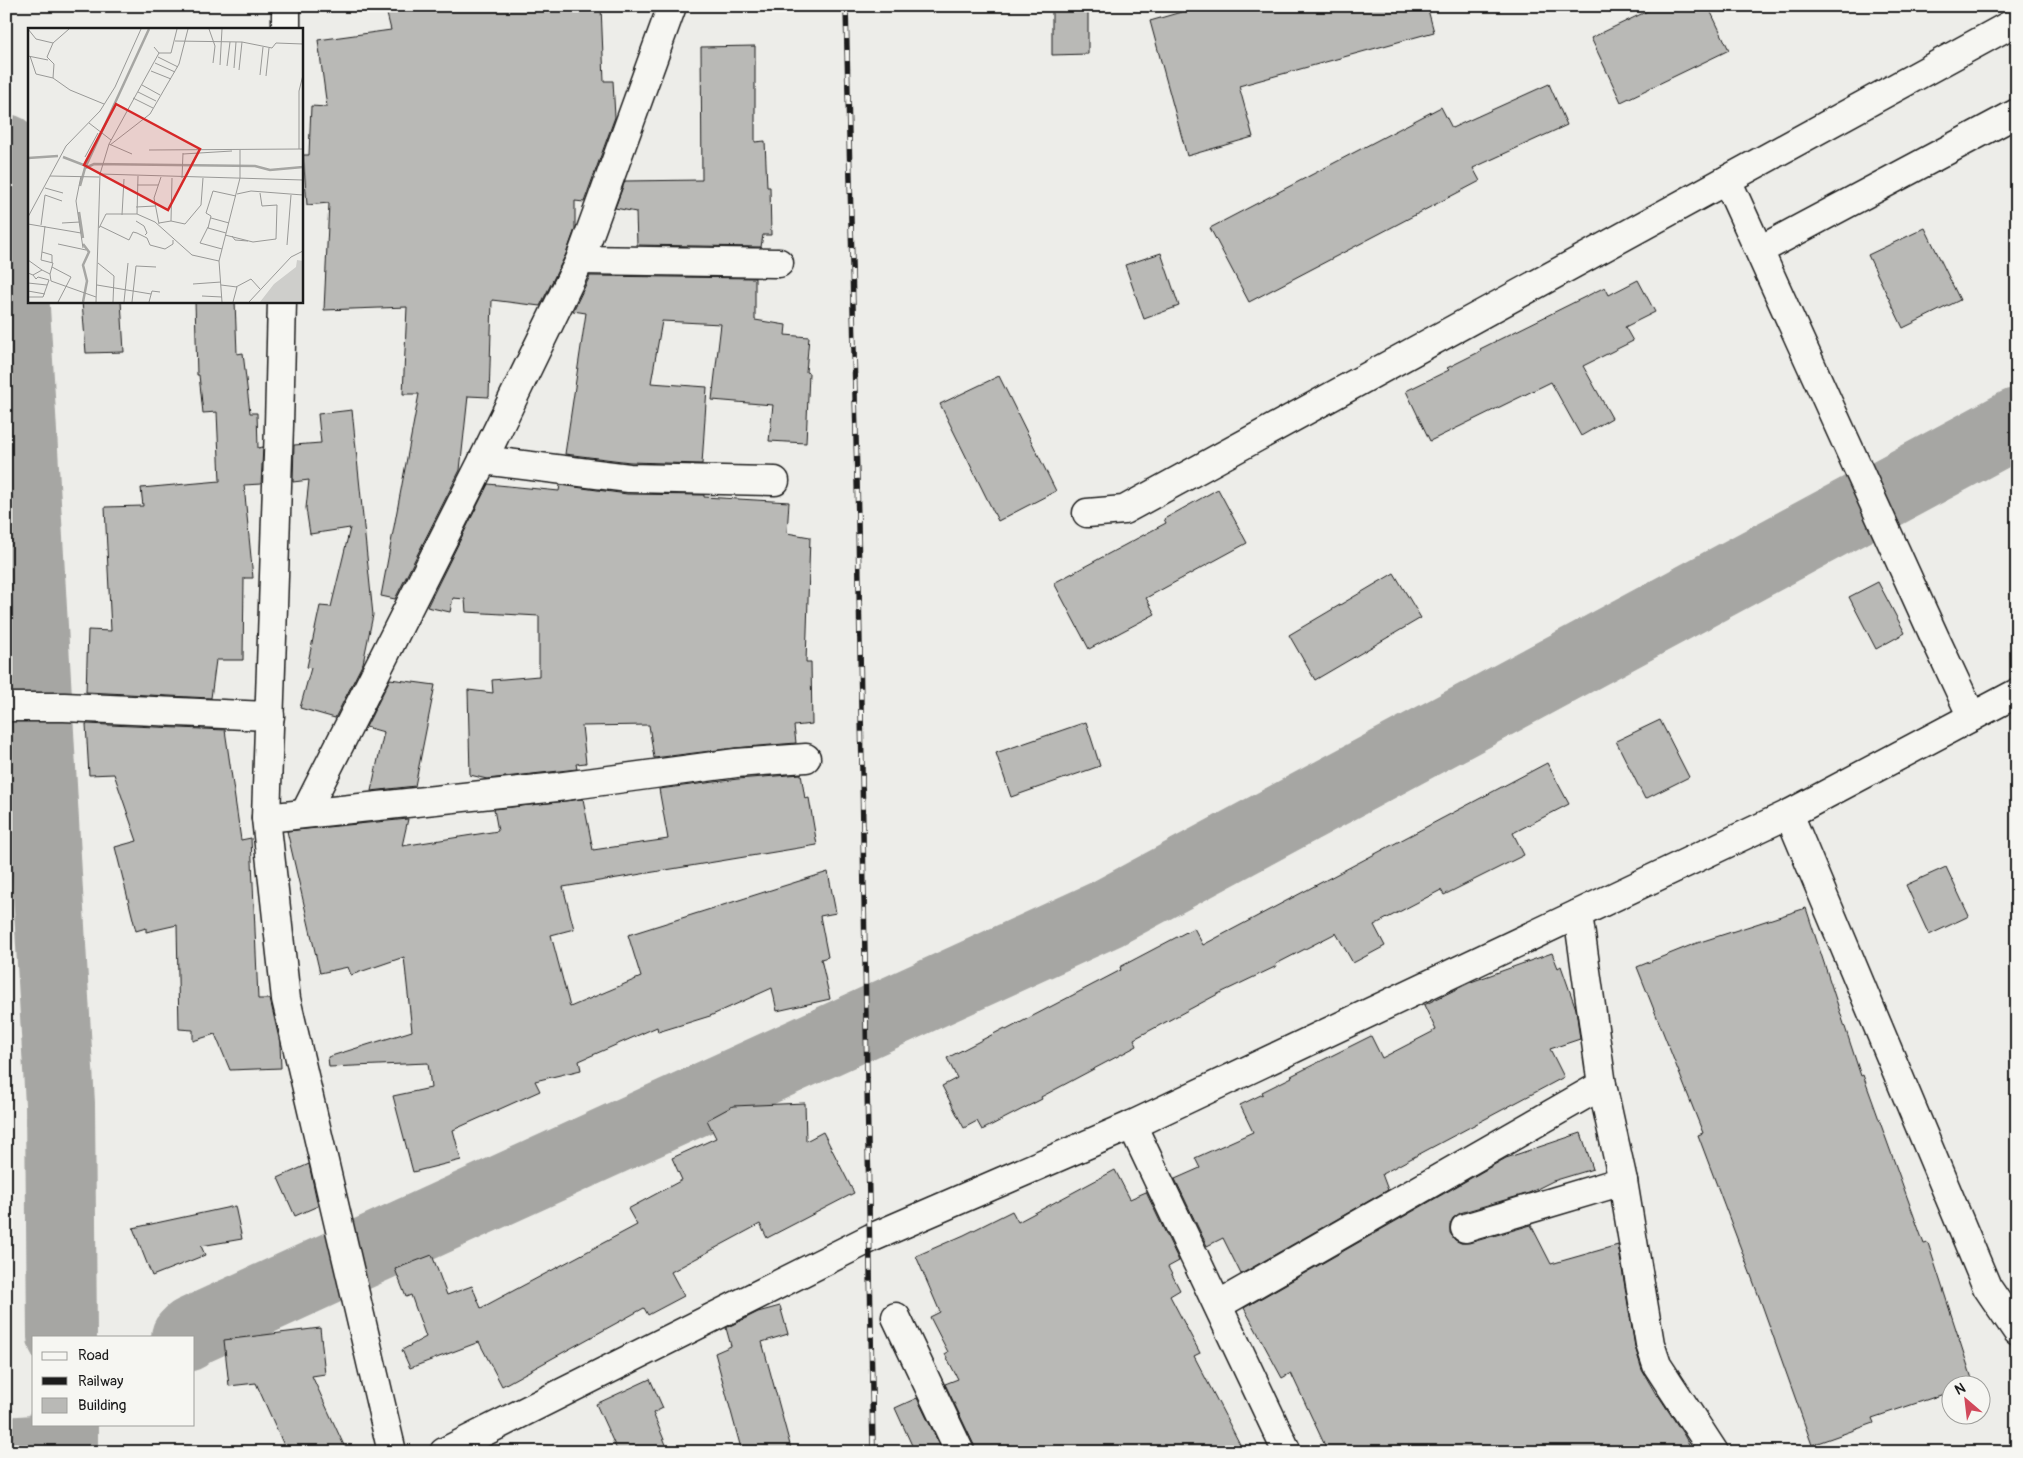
<svg xmlns="http://www.w3.org/2000/svg" width="2023" height="1458" font-family="Pangolin,sans-serif">
<style>
.lines{fill:none;stroke-linecap:round;stroke-linejoin:round}
.river{stroke:#a6a6a3;stroke-width:70}
.building{fill:#b9b9b6;stroke:#1c1c1c}
.minor-casing{stroke:#1c1c1c;stroke-width:31}
.tertiary-casing{stroke:#1c1c1c;stroke-width:31}
.minor{stroke:#f6f6f2;stroke-width:28}
.tertiary{stroke:#f6f6f2;stroke-width:28}
.rail-casing{stroke:#1c1c1c;stroke-width:5.5}
.rail{stroke:#f6f6f2;stroke-width:4;stroke-dasharray:11;stroke-linecap:butt}
.inset-river{fill:none;stroke:#a6a6a3;stroke-width:2.5}
.inset-road{fill:none;stroke:#999997;stroke-width:1}
.view{fill:#d62828;fill-opacity:0.15;stroke:#d62828;stroke-width:2.5}
.inset-edge{fill:none;stroke:#1c1c1c;stroke-width:2.5}
</style>
<rect width="100%" height="100%" fill="#edede9"/>
<filter id="ink" filterUnits="userSpaceOnUse"><feTurbulence type="fractalNoise" baseFrequency=".02" numOctaves="2"/><feDisplacementMap in="SourceGraphic" scale="10" xChannelSelector="R" yChannelSelector="G"/><feConvolveMatrix kernelMatrix="1 2 1 2 8 2 1 2 1" color-interpolation-filters="sRGB"/></filter>
<g filter="url(#ink)">
<g class="lines">
<g class="river">
<polyline points="6,149 60,1104 62,1337"/>
<polyline points="186,1337 191,1332 1106,914 2017,423"/>
<polyline points="7,1452 63,1448 63,1424"/>
</g>
</g>
<g class="building">
<polygon points="385,6 601,6 604,81 613,81 615,117 584,202 575,201 575,229 566,254 540,306 492,300 489,397 468,396 460,470 395,599 381,596 419,394 403,394 407,307 324,310 329,203 307,205 303,155 309,155 311,106 327,107 318,40 391,30"/>
<polygon points="1052,6 1088,6 1088,54 1052,55"/>
<polygon points="1202,6 1427,6 1434,32 1239,86 1253,137 1187,156 1150,21"/>
<polygon points="1658,6 1708,6 1729,50 1621,102 1591,38"/>
<polygon points="755,46 755,142 765,141 767,187 770,187 771,235 763,235 761,247 637,245 636,212 615,208 625,181 702,180 701,47"/>
<polygon points="1549,84 1567,125 1473,168 1480,181 1249,302 1210,228 1441,107 1452,128"/>
<polygon points="1925,228 1960,300 1903,328 1868,255"/>
<polygon points="1161,253 1179,306 1144,319 1125,265"/>
<polygon points="590,276 755,278 755,320 786,325 785,335 809,337 806,372 809,373 806,443 769,441 773,405 712,400 721,324 662,321 651,383 707,387 702,464 630,462 565,454 586,313 573,311"/>
<polygon points="1638,280 1655,312 1625,327 1633,341 1583,366 1612,418 1581,436 1551,382 1430,441 1406,391 1449,370 1447,368 1481,351 1480,349 1605,287 1609,295"/>
<polygon points="82,301 121,301 124,352 86,353"/>
<polygon points="195,301 235,301 237,354 243,353 250,413 257,413 258,448 263,447 261,484 244,485 253,578 244,578 243,660 216,660 211,698 86,692 88,630 111,631 105,507 143,506 141,488 220,481 217,412 203,413 199,375 197,375"/>
<polygon points="999,376 1056,491 998,521 940,404"/>
<polygon points="352,410 373,615 363,663 335,718 300,708 311,668 307,667 320,606 331,607 350,528 310,534 306,508 309,480 293,482 294,445 321,443 318,414"/>
<polygon points="488,484 559,491 560,485 627,494 704,495 704,497 789,502 787,533 810,537 806,662 811,662 812,724 794,726 796,743 734,748 654,758 649,725 582,726 586,763 576,764 577,769 487,779 470,775 468,690 493,693 492,680 539,676 539,616 466,612 465,599 453,598 450,612 427,607"/>
<polygon points="1218,489 1247,543 1146,598 1155,614 1089,649 1054,583 1166,523 1164,519"/>
<polygon points="1394,573 1421,618 1315,680 1289,635"/>
<polygon points="1878,582 1905,633 1876,649 1849,597"/>
<polygon points="390,679 435,685 415,786 371,791 384,732 366,727"/>
<polygon points="1660,720 1689,777 1645,799 1616,741"/>
<polygon points="1086,722 1100,766 1011,797 996,753"/>
<polygon points="86,724 225,730 241,840 251,838 258,999 270,999 280,1043 281,1068 230,1070 215,1034 193,1041 193,1030 179,1029 177,925 146,932 146,928 136,931 115,847 137,841 114,774 89,775"/>
<polygon points="1547,763 1569,804 1513,833 1524,855 1444,895 1441,890 1374,925 1385,946 1353,963 1336,933 1276,964 1277,966 1218,994 1134,1039 1137,1046 1041,1097 1042,1099 982,1130 977,1121 964,1128 942,1086 957,1078 947,1058 1005,1028 1006,1030 1121,970 1120,967 1194,928 1203,945"/>
<polygon points="801,774 805,799 809,798 817,845 563,887 574,929 551,935 570,1007 641,977 628,935 828,872 836,913 820,916 828,957 821,959 830,999 777,1011 772,988 710,1016 658,1032 657,1027 579,1061 581,1070 535,1081 540,1091 453,1130 461,1160 413,1172 393,1096 431,1088 428,1063 329,1067 328,1057 412,1031 404,957 351,975 348,967 320,973 287,831 408,819 402,846 498,831 494,809 583,799 593,850 668,839 659,789 738,779"/>
<polygon points="1946,867 1969,916 1929,935 1906,885"/>
<polygon points="1806,908 1861,1076 1863,1075 1924,1244 1928,1243 1974,1385 1950,1386 1950,1392 1872,1418 1874,1423 1812,1445 1761,1302 1698,1135 1703,1133 1637,967 1694,944"/>
<polygon points="1552,953 1558,968 1561,966 1576,1009 1580,1039 1550,1049 1564,1077 1382,1174 1388,1190 1241,1274 1223,1238 1207,1246 1175,1179 1200,1168 1195,1158 1253,1132 1240,1105 1263,1094 1262,1092 1292,1077 1291,1076 1371,1036 1382,1058 1436,1030 1424,1005 1471,982"/>
<polygon points="805,1103 806,1141 823,1132 854,1193 767,1238 760,1224 671,1272 684,1296 648,1315 644,1308 502,1386 479,1342 410,1368 402,1350 426,1337 411,1295 406,1297 395,1269 432,1255 447,1295 472,1286 481,1308 637,1225 628,1209 682,1180 672,1158 716,1138 707,1120 733,1106"/>
<polygon points="1581,1133 1593,1169 1553,1181 1529,1193 1460,1213 1453,1218 1450,1224 1450,1233 1455,1240 1461,1243 1469,1243 1531,1225 1551,1264 1618,1245 1635,1347 1642,1370 1657,1396 1658,1395 1684,1435 1693,1452 1328,1452 1291,1373 1282,1378 1244,1308 1506,1158"/>
<polygon points="309,1164 318,1206 295,1216 278,1178"/>
<polygon points="1115,1170 1130,1199 1146,1192 1179,1261 1168,1267 1180,1290 1170,1296 1200,1353 1194,1356 1244,1452 975,1452 974,1445 945,1384 958,1379 945,1354 948,1352 930,1317 940,1312 916,1256 964,1235 1012,1211 1018,1222"/>
<polygon points="235,1206 242,1239 201,1246 205,1255 152,1276 133,1228"/>
<polygon points="780,1306 788,1334 762,1342 792,1452 742,1452 715,1353 731,1346 726,1328 758,1312"/>
<polygon points="320,1328 325,1374 312,1376 347,1452 287,1452 256,1383 229,1386 224,1340"/>
<polygon points="650,1379 663,1408 653,1413 669,1452 618,1452 596,1404"/>
<polygon points="917,1398 943,1452 915,1452 895,1408"/>
</g>
<g class="lines">
<defs>
<g id="minor">
<polyline points="286,6 286,29"/>
<polyline points="1727,180 1935,638 1972,717"/>
<polyline points="1760,250 2017,113"/>
<polyline points="580,260 779,263"/>
<polyline points="282,301 279,425 266,818 286,999 392,1452"/>
<polyline points="483,460 629,478 775,481"/>
<polyline points="1087,513 1124,510 2017,21"/>
<polyline points="6,707 64,707 270,716"/>
<polyline points="305,813 483,460 580,260 672,6"/>
<polyline points="1789,814 1987,1287 2017,1331"/>
<polyline points="266,818 557,787 736,763 806,758"/>
<polyline points="1578,914 1602,1085 1623,1181 1650,1344 1657,1365 1714,1452"/>
<polyline points="1132,1125 1287,1452"/>
<polyline points="1465,1228 1623,1181"/>
<polyline points="1218,1305 1602,1085"/>
<polyline points="896,1317 960,1452"/>
</g>
<polyline id="tertiary" points="444,1452 871,1238 1132,1125 1789,814 2017,693"/>
</defs>
<use href="#minor" class="minor-casing"/>
<use href="#tertiary" class="tertiary-casing"/>
<use href="#minor" class="minor"/>
<use href="#tertiary" class="tertiary"/>
<defs>
<polyline id="rail" points="846,6 858,522 873,1452"/>
</defs>
<use href="#rail" class="rail-casing"/>
<use href="#rail" class="rail"/>
</g>
</g>
<g transform="translate(28 28)">
<rect width="275" height="275" fill="#edede9"/>
<path d="M 269,232 L 275,233 L 275,274 L 232,274 L 246,256 L 268,239 Z" fill="#cececb"/>
<path class="inset-river" d="M 35,129 L 58,138 L 121,1M 0,130 L 30,128M 52,158 L 57,140 L 66,136 L 227,138 L 242,142 L 275,139M 51,184 L 55,210M 55,274 L 59,253 L 55,237 L 61,224 L 55,216"/>
<path class="inset-road" d="M 0,1 L 8,11 L 25,15 L 19,29 L 26,36 L 25,50 L 42,62 L 76,76M 181,1 L 187,18 L 185,35M 147,13 L 214,14 L 244,20 L 248,15 L 275,16M 25,15 L 41,1M 126,19 L 131,25 L 143,25 L 149,1M 0,28 L 20,32M 2,28 L 8,46 L 25,50M 130,29 L 150,39M 127,35 L 147,44M 192,37 L 194,1M 199,38 L 202,14M 206,40 L 208,14M 211,42 L 214,14M 123,43 L 143,51M 232,47 L 235,19M 238,48 L 241,20M 114,57 L 132,67M 110,64 L 128,73M 105,70 L 125,80M 61,95 L 83,112M 81,116 L 104,126M 82,117 L 122,86 L 151,36 L 160,1M 271,121 L 271,63 L 275,47M 121,122 L 275,121M 155,126 L 204,123M 57,129 L 70,105M 72,146 L 275,152M 22,148 L 71,149M 53,148 L 48,173 L 55,220M 110,148 L 109,186 L 127,194 L 164,227 L 191,233M 154,150 L 155,125M 109,157 L 130,157M 17,160 L 35,165M 209,166 L 223,163 L 275,167M 17,167 L 34,173M 108,179 L 127,178M 94,187 L 96,151M 0,189 L 38,118 L 72,83 L 87,59 L 113,1M 183,190 L 201,195M 108,193 L 116,198 L 119,205 L 117,207M 143,193 L 157,196 L 173,177 L 175,150M 34,195 L 52,194M 131,195 L 143,193 L 144,150M 0,196 L 53,205M 131,196 L 126,170 L 133,149M 13,197 L 17,167M 17,198 L 13,232 L 25,235 L 22,246M 72,198 L 101,212 L 105,204 L 109,205 L 119,210 L 122,217 L 137,221 L 145,216 L 145,212M 180,199 L 172,215 L 194,221M 71,200 L 78,186 L 109,186M 198,205 L 180,200 L 183,188 L 178,185 L 185,163 L 208,168M 197,207 L 225,214 L 248,211 L 249,177 L 234,178 L 232,165M 204,208 L 207,212 L 220,213M 30,216 L 58,222M 259,217 L 263,167M 14,224 L 24,227 L 24,235M 0,232 L 14,242M 70,235 L 86,248 L 85,274M 24,239 L 43,249 L 30,274M 0,245 L 5,247 L 14,242 L 22,246 L 23,253 L 68,269M 0,255 L 19,257M 165,256 L 193,254M 69,257 L 123,266M 193,257 L 209,259 L 205,274M 208,259 L 223,251 L 232,261M 0,263 L 17,266M 174,268 L 194,269M 0,269 L 15,269 L 21,252 L 10,249 L 8,251 L 5,247M 68,274 L 72,146 L 81,116 L 131,25M 96,274 L 100,235M 104,274 L 108,238 L 128,239M 121,274 L 124,263 L 132,264M 194,274 L 191,233 L 212,150 L 212,122M 221,274 L 263,229 L 275,223"/>
<path class="view" d="M 88,76 L 172,121 L 140,182 L 56,137 Z"/>
<rect width="275" height="275" class="inset-edge"/>
</g>
<rect width="2023" height="1458" fill="none" stroke="#f6f6f2" stroke-width="25"/>
<rect x="12" y="12" width="1998" height="1433" fill="none" stroke="#1c1c1c" stroke-width="2" filter="url(#ink)"/>
<rect x="32" y="1336" width="162" height="90" fill="#f6f6f2" stroke="#9f9f9c"/>
<rect x="42" y="1352" width="25" height="8" fill="#f6f6f2" stroke="#9f9f9c"/>
<text x="78" y="1360" font-size="15" fill="#1c1c1c">Road</text>
<rect x="42" y="1377" width="25" height="8" fill="#1c1c1c" stroke="#9f9f9c"/>
<text x="78" y="1386" font-size="15" fill="#1c1c1c">Railway</text>
<rect x="42" y="1398" width="25" height="15" fill="#b9b9b6" stroke="#9f9f9c"/>
<text x="78" y="1410" font-size="15" fill="#1c1c1c">Building</text>
<g transform="translate(1966 1400) rotate(332)"><circle r="24" fill="#f6f6f2" stroke="#9f9f9c"/>
<path d="M0-4L9 19L0 12L-9 19Z" fill="#d1495b"/>
<text y="-8" font-size="14" font-weight="bold" text-anchor="middle" fill="#1c1c1c">N</text>
</g>
</svg>
